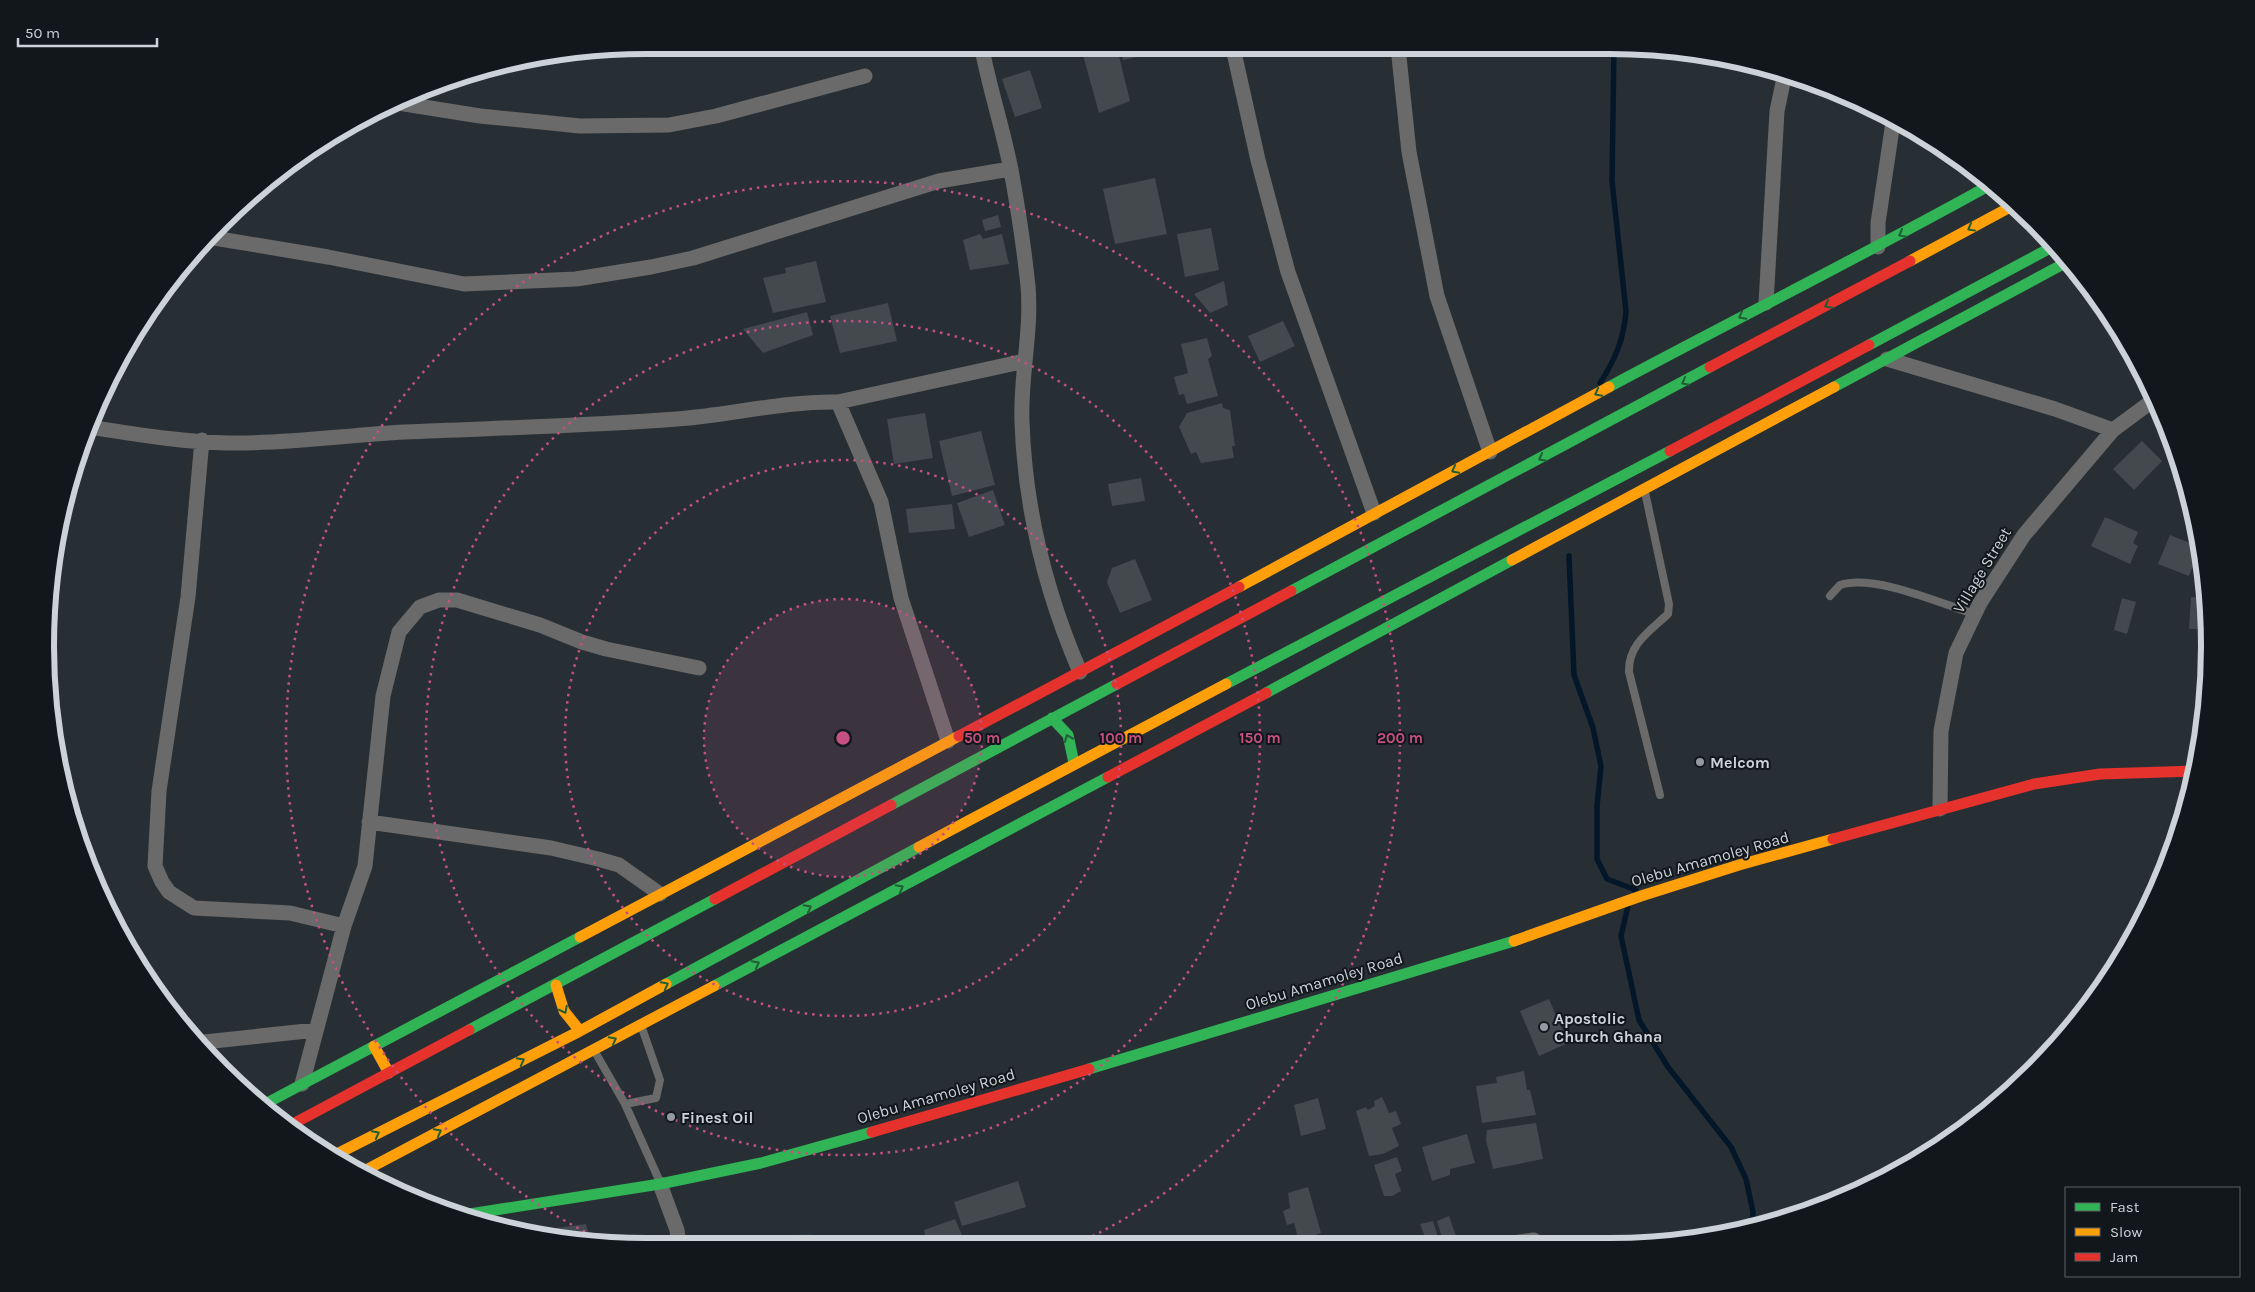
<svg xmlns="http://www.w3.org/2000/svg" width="2255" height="1292" font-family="Karla,sans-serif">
<rect width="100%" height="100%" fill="#282f34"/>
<path fill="#253542" d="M 812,1233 L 813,1246 L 759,1246 L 758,1238 Z"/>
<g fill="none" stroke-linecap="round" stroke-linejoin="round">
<path stroke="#041728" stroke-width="5.5" d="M 1600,383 C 1615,360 1624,339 1626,311 L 1612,181 L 1614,46
M 1569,556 L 1574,675 L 1593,728 L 1601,766 L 1597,806 L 1597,859 L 1607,879 L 1636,890 L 1635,891
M 1628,906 L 1621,936 L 1639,1020 L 1668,1067 L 1731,1147 L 1746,1179 L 1753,1212 L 1752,1225"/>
</g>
<path fill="#43494d" d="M 1081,48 L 1117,48 L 1130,101 L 1099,113 Z
M 1121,48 L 1165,48 L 1166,51 L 1123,60 Z
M 1030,70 L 1042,108 L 1015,117 L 1002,79 Z
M 1155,178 L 1167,234 L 1115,244 L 1103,189 Z
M 998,215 L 1001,227 L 985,231 L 982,220 Z
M 1211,228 L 1219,270 L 1185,277 L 1177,234 Z
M 980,234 L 983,239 L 1002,234 L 1009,264 L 970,270 L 963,240 Z
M 816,261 L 826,302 L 773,313 L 763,278 L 786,273 L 785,268 Z
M 1224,281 L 1228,305 L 1210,313 L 1194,294 Z
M 888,303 L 897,341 L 840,353 L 830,316 Z
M 807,312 L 813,335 L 763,353 L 743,329 Z
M 1283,321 L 1295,346 L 1260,362 L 1248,336 Z
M 1207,338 L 1212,356 L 1208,359 L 1218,396 L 1187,404 L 1184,394 L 1179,395 L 1174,377 L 1188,373 L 1181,344 Z
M 1222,403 L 1223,408 L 1230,410 L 1235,446 L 1232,446 L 1234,458 L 1201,463 L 1196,452 L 1191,454 L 1179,427 L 1187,413 Z
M 925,413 L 933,458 L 894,464 L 887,419 Z
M 981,431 L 995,485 L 952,496 L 939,441 Z
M 2142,441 L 2162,461 L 2134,490 L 2113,469 Z
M 1141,478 L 1145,501 L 1112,506 L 1108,484 Z
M 993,490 L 1005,525 L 969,537 L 957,503 Z
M 952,504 L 955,529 L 909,533 L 906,509 Z
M 2105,517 L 2138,532 L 2133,543 L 2138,546 L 2130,564 L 2091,546 Z
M 2170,535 L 2200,547 L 2189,576 L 2158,564 Z
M 1135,559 L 1152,600 L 1120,613 L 1107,582 L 1112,568 Z
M 2191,597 L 2205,598 L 2208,629 L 2189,629 Z
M 2122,598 L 2136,602 L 2127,634 L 2114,630 Z
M 1549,999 L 1568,1043 L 1539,1056 L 1520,1011 Z
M 1524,1071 L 1527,1090 L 1530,1090 L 1536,1115 L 1482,1123 L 1476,1086 L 1497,1083 L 1496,1077 Z
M 1382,1097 L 1389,1113 L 1396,1111 L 1401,1124 L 1392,1128 L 1399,1146 L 1383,1154 L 1369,1156 L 1356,1111 L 1366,1107 L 1368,1110 L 1375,1106 L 1374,1101 Z
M 1318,1098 L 1326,1129 L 1301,1136 L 1294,1105 Z
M 1536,1123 L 1543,1159 L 1493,1169 L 1486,1140 L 1487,1130 Z
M 1467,1134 L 1475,1163 L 1450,1169 L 1450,1175 L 1432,1181 L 1422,1147 Z
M 1397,1157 L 1402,1171 L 1395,1174 L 1401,1191 L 1392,1196 L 1384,1196 L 1374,1165 Z
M 1018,1181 L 1026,1207 L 962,1226 L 954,1202 Z
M 1308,1187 L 1321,1233 L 1299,1241 L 1294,1223 L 1287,1225 L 1283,1211 L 1290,1208 L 1288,1193 Z
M 1449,1216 L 1456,1236 L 1443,1241 L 1437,1221 Z
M 955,1219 L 965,1242 L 955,1246 L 927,1246 L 924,1230 Z
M 1433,1221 L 1439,1240 L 1428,1244 L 1420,1224 Z
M 586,1224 L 591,1243 L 534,1231 Z
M 1138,1239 L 1139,1246 L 1102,1246 L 1102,1245 Z"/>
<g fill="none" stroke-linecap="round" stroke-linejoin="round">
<path stroke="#6a6a6a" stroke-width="8" d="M 1645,492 L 1669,604 L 1668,614 C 1650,631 1628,644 1629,672 L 1660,795
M 1830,596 L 1840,585 C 1874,574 1940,603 1974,614
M 595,1052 L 625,1104 L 660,1182
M 625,1104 L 656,1098 L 660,1080 L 641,1025"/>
<path stroke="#6a6a6a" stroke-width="15" d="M 1398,47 L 1409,152 L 1437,296 L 1490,452
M 1233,48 L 1258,160 L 1288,272 L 1374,513
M 982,49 C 990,90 1003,129 1011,170 C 1018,208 1024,248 1028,286 C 1032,332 1020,377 1022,422 C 1025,509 1046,593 1080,672
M 392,102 L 480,116 L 580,126 L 669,125 L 716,116 L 865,76
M 208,237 L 328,257 L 464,284 L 576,279 L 651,267 L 693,258 L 939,181 L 1010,169
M 1878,247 L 1878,223 L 1893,122
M 1766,303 L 1777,111 L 1785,73
M 1887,359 L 2055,409 L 2113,430
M 838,402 L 881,502 L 901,598 L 948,741
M 89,427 C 135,434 182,442 228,443 C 288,444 346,435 405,432 C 496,428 586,426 677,419 C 731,415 783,401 838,402 L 1025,361
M 202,440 L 188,597 L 159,791 L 155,866 L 162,882 L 169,892 L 194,908 L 290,913 L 344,926
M 1940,809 L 1941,731 L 1956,653 L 1980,603 L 2024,535 L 2113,430 L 2155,399
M 369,822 L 551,848 L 598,859 L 619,865 L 660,894
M 195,1043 L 316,1030
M 302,1084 L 344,926 L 365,866 L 383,696 L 399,632 L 420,607 L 439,600 L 457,600 L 540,625 L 582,642 L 606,649 L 699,668
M 660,1184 L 677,1230 L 679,1246
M 1492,1246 L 1534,1240"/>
<path stroke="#30b455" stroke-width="11" d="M 1869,345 L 2054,246
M 1609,387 C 1736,319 1864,255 1990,185
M 1834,387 L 2067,262
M 1291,591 L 1710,367
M 1226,684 L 1670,451
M 1266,693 L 1512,560
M 1052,718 L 1068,735 L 1074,763
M 891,805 L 1117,684
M 666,984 L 919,847
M 714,986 L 1108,777
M 469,1030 L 715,899
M 1089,1069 L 1514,941
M 265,1104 L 580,937
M 457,1216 L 660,1184 L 761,1163 L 872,1132"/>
<path stroke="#ff9f0a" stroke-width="11" d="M 1910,261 L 2014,205
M 1512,560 L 1834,387
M 1239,587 L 1609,387
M 919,847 L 1226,684
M 580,937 L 959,736
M 1514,941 L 1641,896 L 1739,865 L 1833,839
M 556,985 L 564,1011 L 580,1031
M 374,1046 L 389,1073
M 333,1156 L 580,1031 L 666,984
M 364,1171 L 714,986"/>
<path stroke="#e5322d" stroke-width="11" d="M 1710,367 L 1910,261
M 1670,451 L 1869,345
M 1117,684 L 1291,591
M 959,736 L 1239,587
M 1108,777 L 1266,693
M 1833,839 L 2034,784 L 2100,774 L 2196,771
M 715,899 L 891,805
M 289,1126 L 469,1030
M 872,1132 L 1089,1069"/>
</g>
<defs><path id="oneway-chevron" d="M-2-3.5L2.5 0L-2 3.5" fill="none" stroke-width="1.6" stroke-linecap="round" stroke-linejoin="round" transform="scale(1.25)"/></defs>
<g stroke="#205e35">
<use href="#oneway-chevron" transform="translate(1971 228) rotate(151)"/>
<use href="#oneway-chevron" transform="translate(1902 234) rotate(151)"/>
<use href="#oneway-chevron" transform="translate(1828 305) rotate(152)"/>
<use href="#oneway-chevron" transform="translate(1742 316) rotate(152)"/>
<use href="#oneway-chevron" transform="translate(1685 382) rotate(152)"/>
<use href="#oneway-chevron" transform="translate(1598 393) rotate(152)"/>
<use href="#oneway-chevron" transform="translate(1542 458) rotate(152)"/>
<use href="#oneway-chevron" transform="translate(1455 470) rotate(152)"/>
<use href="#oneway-chevron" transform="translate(1068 738) rotate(-112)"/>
<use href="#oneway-chevron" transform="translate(900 888) rotate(-28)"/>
<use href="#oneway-chevron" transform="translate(808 908) rotate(-28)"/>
<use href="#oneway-chevron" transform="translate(756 964) rotate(-28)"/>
<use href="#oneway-chevron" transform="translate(665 985) rotate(-28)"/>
<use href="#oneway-chevron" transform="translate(564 1010) rotate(63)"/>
<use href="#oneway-chevron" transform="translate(613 1040) rotate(-28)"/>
<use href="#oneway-chevron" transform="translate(521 1061) rotate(-27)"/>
<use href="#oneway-chevron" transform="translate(438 1132) rotate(-28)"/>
<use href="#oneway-chevron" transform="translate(376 1134) rotate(-27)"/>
</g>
<circle cx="843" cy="738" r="139" fill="#c55081" fill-opacity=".12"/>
<g fill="none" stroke="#c55081" stroke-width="2.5" stroke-dasharray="2.5 5">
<circle cx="843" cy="738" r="139"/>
<circle cx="843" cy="738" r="278"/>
<circle cx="843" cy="738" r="417"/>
<path d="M612 1245A557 557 0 1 1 1074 1245"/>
</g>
<g fill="#929a9f" stroke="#12171b" stroke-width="2">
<circle cx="1700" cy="762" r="5"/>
<circle cx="1544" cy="1027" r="5"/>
<circle cx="671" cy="1117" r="5"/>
</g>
<g text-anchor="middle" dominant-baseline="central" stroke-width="4" stroke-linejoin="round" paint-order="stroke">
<g font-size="16" fill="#cbd3d9" stroke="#12171b">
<text transform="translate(1982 570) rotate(-59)">Village Street</text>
<text transform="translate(1710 859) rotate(-16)">Olebu Amamoley Road</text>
<text transform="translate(1324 981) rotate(-17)">Olebu Amamoley Road</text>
<text transform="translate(936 1096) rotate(-16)">Olebu Amamoley Road</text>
</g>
<g font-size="16" font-weight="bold" fill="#cbd3d9" stroke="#12171b" text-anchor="start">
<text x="1710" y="762">Melcom</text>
<text x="1554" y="1018">Apostolic<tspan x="1554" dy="18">Church Ghana</tspan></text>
<text x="681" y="1117">Finest Oil</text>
</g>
</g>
<path d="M0 0H2255V1292H0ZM646 54H1609A592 592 0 0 1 2201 646V646A592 592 0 0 1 1609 1238H646A592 592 0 0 1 54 646V646A592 592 0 0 1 646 54Z" fill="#12171b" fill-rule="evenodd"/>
<path fill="none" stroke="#cbd3d9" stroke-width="6" d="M646 54H1609A592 592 0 0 1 2201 646V646A592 592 0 0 1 1609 1238H646A592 592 0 0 1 54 646V646A592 592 0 0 1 646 54Z"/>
<circle cx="843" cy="738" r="8" fill="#c55081" stroke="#12171b" stroke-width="2.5"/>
<g font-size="15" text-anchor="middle" font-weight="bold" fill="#c55081" stroke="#12171b" stroke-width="4" stroke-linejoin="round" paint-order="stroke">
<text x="982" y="743">50 m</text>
<text x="1121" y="743">100 m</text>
<text x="1260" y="743">150 m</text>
<text x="1400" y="743">200 m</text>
</g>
<rect x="2065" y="1187" width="175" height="90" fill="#12171b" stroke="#5c6267"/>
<rect x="2075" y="1203" width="25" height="8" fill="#30b455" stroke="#5c6267"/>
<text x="2110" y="1212" font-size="15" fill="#cbd3d9">Fast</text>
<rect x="2075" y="1228" width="25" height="8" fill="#ff9f0a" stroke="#5c6267"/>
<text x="2110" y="1237" font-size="15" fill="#cbd3d9">Slow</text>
<rect x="2075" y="1253" width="25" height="8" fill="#e5322d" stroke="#5c6267"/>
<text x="2110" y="1262" font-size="15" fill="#cbd3d9">Jam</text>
<path d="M18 38v8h139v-8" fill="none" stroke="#cbd3d9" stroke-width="2.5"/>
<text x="25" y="38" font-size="15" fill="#cbd3d9" stroke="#12171b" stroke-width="4" paint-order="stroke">50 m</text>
</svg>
